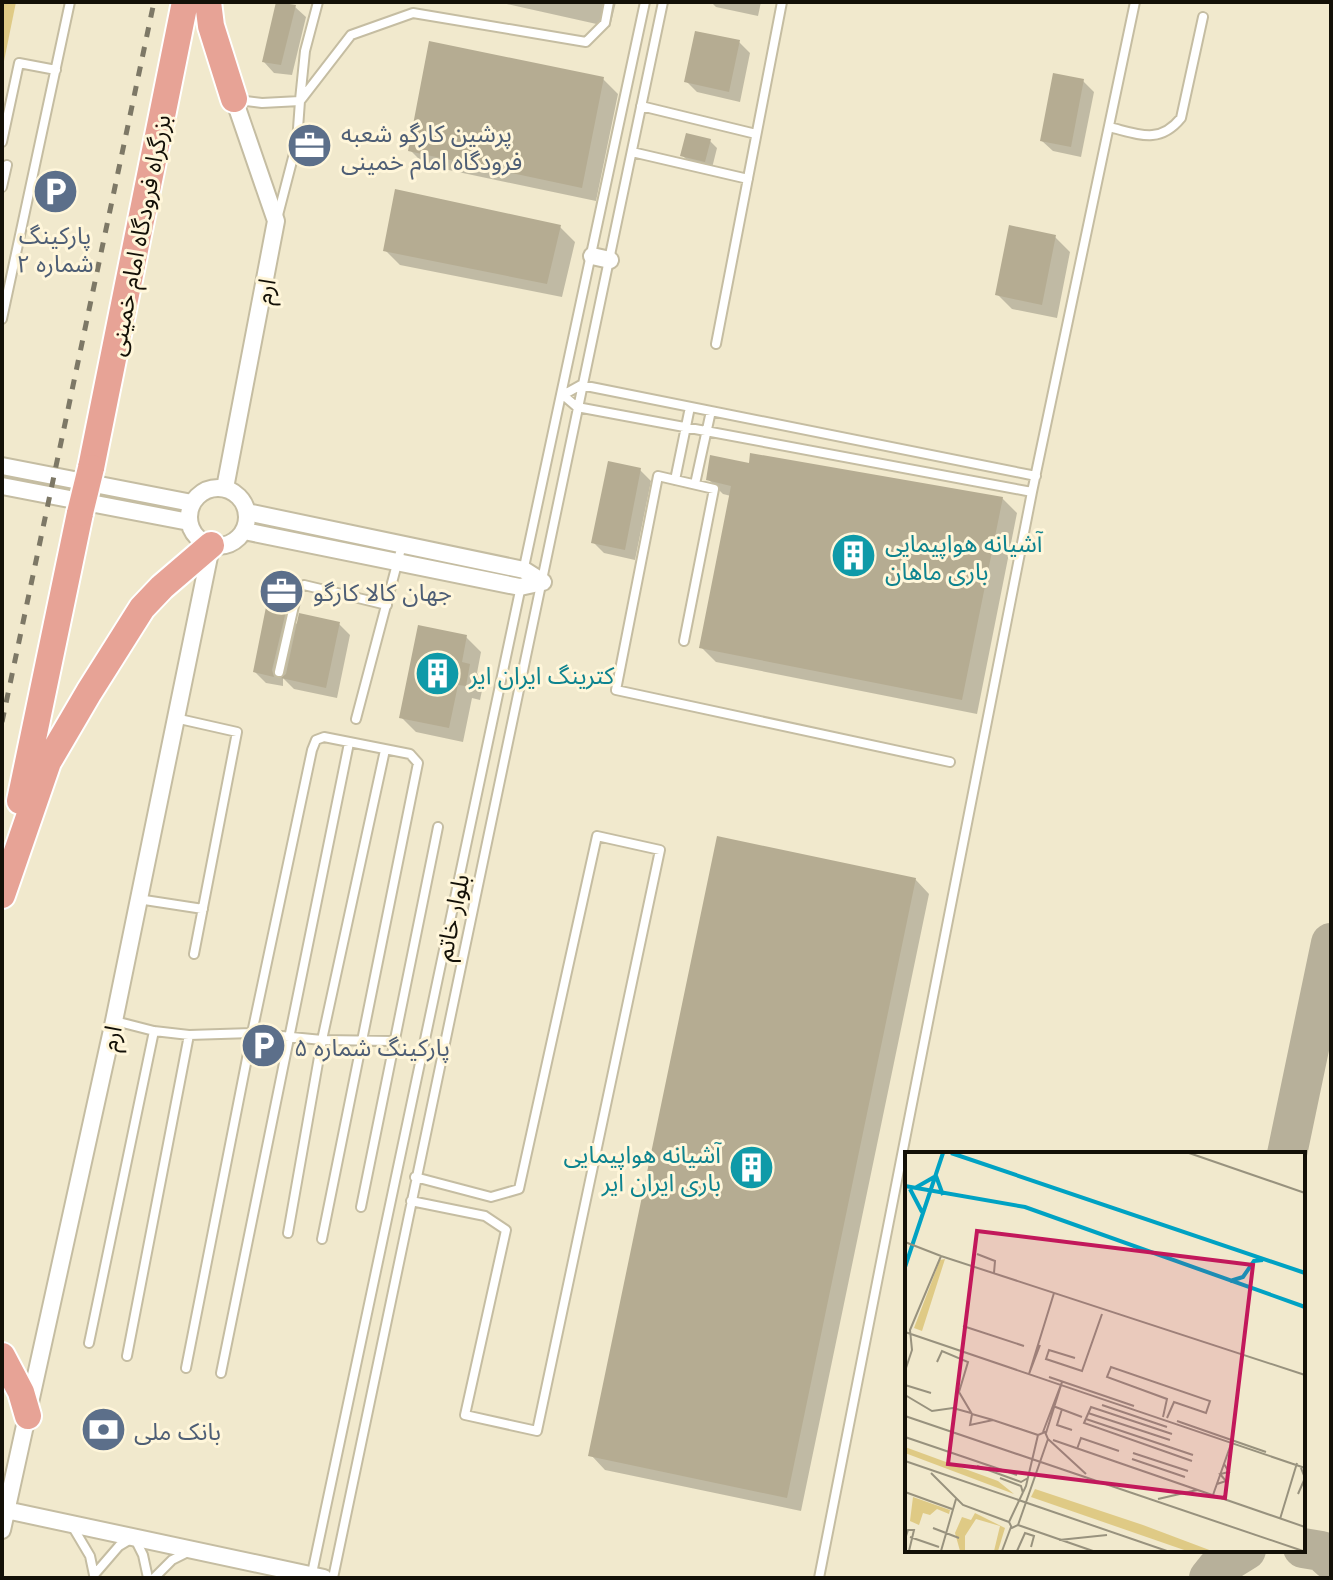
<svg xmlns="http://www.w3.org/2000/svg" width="1333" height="1580" font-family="'Noto Sans','Noto Sans Arabic',sans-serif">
<rect width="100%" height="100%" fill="#f1e9cd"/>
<path fill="#dfca85" d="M 2,2 L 16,2 L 2,71 Z"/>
<path fill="#0003" d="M 498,2 L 616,2 L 610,27 Z
M 711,2 L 761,2 L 758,16 L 716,7 Z
M 295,7 L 306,17 L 292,75 L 274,73 L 264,62 Z
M 739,42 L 750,53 L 740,102 L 697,92 L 687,82 Z
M 603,79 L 618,94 L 596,201 L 425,165 L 410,150 Z
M 1083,81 L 1094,92 L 1081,157 L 1053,151 L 1042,141 Z
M 710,141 L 717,148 L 712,168 L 689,162 L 682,155 Z
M 560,227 L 575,242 L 562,297 L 400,265 L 385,250 Z
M 1055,237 L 1070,252 L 1057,318 L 1012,309 L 997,294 Z
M 640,470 L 651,481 L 635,560 L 604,553 L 593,542 Z
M 708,479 L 1002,498 L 1017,513 L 977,714 L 716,662 L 701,647 L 731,496 L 723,494 Z
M 285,612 L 299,626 L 339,624 L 350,635 L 337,698 L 294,689 L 283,678 L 283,686 L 266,683 L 255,672 Z
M 466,637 L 481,652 L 477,673 L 484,681 L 480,700 L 472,698 L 463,742 L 416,732 L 401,717 Z
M 915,879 L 929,894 L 801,1511 L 605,1470 L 591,1455 Z"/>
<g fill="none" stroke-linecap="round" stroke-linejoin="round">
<path stroke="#b7b09a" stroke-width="40" d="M 1287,1154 L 1331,943
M 1303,1548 L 1321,1551 L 1331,1560
M 1209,1578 L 1217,1568 L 1246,1550"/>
</g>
<path fill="#b5ac92" d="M 276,2 L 296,5 L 281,65 L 262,62 Z
M 695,31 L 740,40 L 729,92 L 684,82 Z
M 429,41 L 604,77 L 582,188 L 408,151 Z
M 1053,73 L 1084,79 L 1071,147 L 1040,141 Z
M 686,133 L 711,139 L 705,162 L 680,156 Z
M 395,189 L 561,225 L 547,284 L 383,251 Z
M 1009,225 L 1056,235 L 1042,305 L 995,295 Z
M 750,453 L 1003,497 L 962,700 L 699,648 L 731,486 L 706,480 L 710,455 L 749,463 Z
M 608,461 L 641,468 L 625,550 L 591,543 Z
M 266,607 L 286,611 L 272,670 L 274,677 L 253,672 Z
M 299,613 L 340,622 L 326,688 L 281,678 L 286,674 Z
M 418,625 L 467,635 L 462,662 L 470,664 L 466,686 L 458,685 L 449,728 L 399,718 Z
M 717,836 L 916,878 L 787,1498 L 588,1456 Z"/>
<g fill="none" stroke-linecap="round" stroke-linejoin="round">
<defs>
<path id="service" d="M 238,100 L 262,103 L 300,101 L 297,142 L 277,219
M 300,100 L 305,51 L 318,2
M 300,101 L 351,35 L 413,13 L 586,42 L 605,23 L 609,2
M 641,106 L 756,134
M 1109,127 C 1138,134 1159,145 1181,118 L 1203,17
M 2,142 L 19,63 L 56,70
M 632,152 L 748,179
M 2,187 L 7,165
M 2,319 L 70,2
M 716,344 L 782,2
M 675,480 L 690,407
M 695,484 L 711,411
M 1032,492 L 577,407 L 563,395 L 581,385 L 1036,476
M 523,572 L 645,2
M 684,641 L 714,489 L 658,476 L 616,690 L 950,762
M 279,672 L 298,588 L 304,585 L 387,605
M 175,718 L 237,732 L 194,954
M 356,719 L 402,545
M 138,899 L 203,909
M 115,1021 L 154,1031 L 189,1035 L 252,1033 L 322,1040 L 394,1041
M 411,1201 L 485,1216 L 506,1230 L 465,1415 L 537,1431 L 660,850 L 597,836 L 519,1189 L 491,1197 L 415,1177
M 361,1207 L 438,827
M 288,1233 L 322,1040 L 385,750
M 89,1343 L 154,1031
M 127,1356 L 189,1035
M 186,1368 L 252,1033 L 312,750 L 316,740 L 324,737 L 410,754 L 418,763 L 322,1239
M 221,1373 L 349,743
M 71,1524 L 90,1556 L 94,1575 L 119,1546 L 134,1537 L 143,1555 L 148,1578
M 154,1578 L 172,1560 L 188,1552
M 311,1578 L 521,586
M 333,1578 L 663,2
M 819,1578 L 1032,492 L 1135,2"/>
<path id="minor" d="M 592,256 L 610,260
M 2,466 L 192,503
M 2,486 L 189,522
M189 517a29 29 0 1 1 58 0a29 29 0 1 1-58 0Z
M 225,488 L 276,221 L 234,99
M 244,531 L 520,587 L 543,582 L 524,570 L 247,512
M 6,1510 L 324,1578
M 2,1530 L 114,1021 L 211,547"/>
<path id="trunk" d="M 208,2 L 211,26 L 234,99
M 91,468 L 185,2
M 20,801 L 80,513
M 2,895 L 48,762 L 89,692 L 142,608 L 162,587 L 211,545
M 2,1356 L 21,1392 L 28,1416"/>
</defs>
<use href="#service" stroke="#c5bda2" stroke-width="12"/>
<use href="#minor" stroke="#c5bda2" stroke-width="20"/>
<use href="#trunk" stroke="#fff" stroke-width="30"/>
<use href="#service" stroke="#fff" stroke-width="8"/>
<use href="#minor" stroke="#fff" stroke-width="16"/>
<use href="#trunk" stroke="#e7a396" stroke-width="26"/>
<path stroke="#7d7866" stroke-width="5" stroke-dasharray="10 10" stroke-linecap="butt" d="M 2,722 L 154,2"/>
<defs>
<path id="trunk-bridge" d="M 80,513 L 91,468"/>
</defs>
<use href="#trunk-bridge" stroke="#fff" stroke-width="30" stroke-linecap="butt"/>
<use href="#trunk-bridge" stroke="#e7a396" stroke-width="26"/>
</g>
<defs>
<symbol id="office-disc" viewBox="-11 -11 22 22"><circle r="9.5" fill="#5c6f8a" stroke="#fff6da"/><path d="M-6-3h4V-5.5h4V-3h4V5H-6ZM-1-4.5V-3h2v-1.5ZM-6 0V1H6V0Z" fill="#fff"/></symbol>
<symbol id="parking-disc" viewBox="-11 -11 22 22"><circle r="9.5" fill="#5c6f8a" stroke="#fff6da"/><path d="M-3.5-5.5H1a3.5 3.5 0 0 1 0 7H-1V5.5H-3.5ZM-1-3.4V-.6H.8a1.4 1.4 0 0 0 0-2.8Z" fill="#fff"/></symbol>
<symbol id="building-disc" viewBox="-11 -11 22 22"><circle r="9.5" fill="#0f9aa8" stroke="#fff6da"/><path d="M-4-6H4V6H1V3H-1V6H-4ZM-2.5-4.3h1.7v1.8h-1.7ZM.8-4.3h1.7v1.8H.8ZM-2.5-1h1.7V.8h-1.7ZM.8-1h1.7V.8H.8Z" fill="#fff"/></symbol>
<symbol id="bank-disc" viewBox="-11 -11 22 22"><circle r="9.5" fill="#5c6f8a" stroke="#fff6da"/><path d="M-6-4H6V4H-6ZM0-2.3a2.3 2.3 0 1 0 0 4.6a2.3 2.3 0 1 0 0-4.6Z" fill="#fff"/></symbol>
</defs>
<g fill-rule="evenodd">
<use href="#office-disc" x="284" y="120" width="51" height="51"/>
<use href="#parking-disc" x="30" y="166" width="51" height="51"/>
<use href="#building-disc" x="828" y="530" width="51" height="51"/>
<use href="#office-disc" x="256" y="566" width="51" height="51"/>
<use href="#building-disc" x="412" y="648" width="51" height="51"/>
<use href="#parking-disc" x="238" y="1020" width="51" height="51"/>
<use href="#building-disc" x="726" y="1142" width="51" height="51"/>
<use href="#bank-disc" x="78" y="1404" width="51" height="51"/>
</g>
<g text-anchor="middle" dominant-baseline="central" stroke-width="6" stroke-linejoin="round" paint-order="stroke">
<g font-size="24" fill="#4e5e75" stroke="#fff6da" text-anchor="start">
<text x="341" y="132">پرشین کارگو شعبه<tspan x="341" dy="28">فرودگاه امام خمینی</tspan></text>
<text x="55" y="234" text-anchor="middle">پارکینگ<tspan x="55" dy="28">شماره ۲</tspan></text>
<text x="313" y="591">جهان کالا کارگو</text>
<text x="294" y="1046">پارکینگ شماره ۵</text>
<text x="134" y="1430">بانک ملی</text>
</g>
<g font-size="24" fill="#131007" stroke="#fff6da">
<text transform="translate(138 235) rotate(-79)">بزرگراه فرودگاه امام خمینی</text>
<text transform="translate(264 291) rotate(-79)">ارم</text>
<text transform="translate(451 917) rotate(-78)">بلوار خاتم</text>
<text transform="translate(110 1038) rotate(-78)">ارم</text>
</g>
<g font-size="24" fill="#0d838f" stroke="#fff6da" text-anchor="start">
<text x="885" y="542">آشیانه هواپیمایی<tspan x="885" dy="28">باری ماهان</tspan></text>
<text x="469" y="674">کترینگ ایران ایر</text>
<text x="721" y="1153" text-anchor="end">آشیانه هواپیمایی<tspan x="721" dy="28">باری ایران ایر</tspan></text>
</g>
</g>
<g transform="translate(905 1152)">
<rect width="400" height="400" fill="#f1e9cd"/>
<path d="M 40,107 L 17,179 L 9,176 L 35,108 ZM 0,295 L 93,329 L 109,342 L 0,301 ZM 130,337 L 238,373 L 307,399 L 282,399 L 126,345 ZM 8,345 L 45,358 L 44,362 L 32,357 L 25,363 L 18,361 L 14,373 L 5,369 ZM 70,361 L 100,376 L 93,399 L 89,399 L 95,374 L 71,367 L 60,384 L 60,399 L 55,399 L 50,381 L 57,365 L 66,368 Z" fill="#dfca85"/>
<path fill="none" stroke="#00a2c3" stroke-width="4" d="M 46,1 L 400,121M 0,34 L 120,55 L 400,155M 10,36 L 31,24 L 38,43M 5,37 L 17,60M 0,115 L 38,1M 325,129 L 338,125 L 349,109 L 358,108"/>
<path fill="none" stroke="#98927e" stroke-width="2" d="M 284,1 L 400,41M 0,90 L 36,104M 72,102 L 90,109 L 89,121M 58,174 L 119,194M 0,180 L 400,316M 170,206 L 144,198 L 141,207 L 177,219 L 197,162M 32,210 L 37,199 L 63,210 L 54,240 L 67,262M 0,219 L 7,198 L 5,178 L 36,104 L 400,223M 124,222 L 149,141M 124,222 L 135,193M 144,225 L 229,254M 0,233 L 26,241M 0,243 L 27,259 L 48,256 L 66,261M 197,253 L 262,275M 148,254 L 177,265M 157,257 L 152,273 L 167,278M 183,261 L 265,288M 0,264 L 398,399M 258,265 L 262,247 L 202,225 L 206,215 L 305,249 L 301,261 L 269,250 L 262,266M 181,267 L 288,303M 88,268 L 67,262 L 65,273 L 88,268 L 133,283M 272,269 L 361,300M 138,280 L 157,230 L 141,281M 140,280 L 143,287 L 113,373 L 107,376 L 104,370 L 121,334 L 133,283 ZM 267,282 L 186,255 L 179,271 L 287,309M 0,285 L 112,323M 143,287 L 181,322M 148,288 L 400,375M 172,297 L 176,286 L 214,299M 228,301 L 283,319M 227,307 L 280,325M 0,309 L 262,399M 72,314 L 116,330 L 123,326M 26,321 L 58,353 L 104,370M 95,326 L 116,334 L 118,341M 312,332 L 321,329 L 315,322 L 324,320 L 319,312M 0,340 L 47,357M 393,342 L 400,326 L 396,316M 308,343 L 326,292M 253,347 L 292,338M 375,367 L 392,311M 113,373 L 188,399M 28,376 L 54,386M 5,385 L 34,395M 0,387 L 3,378 L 9,378 L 4,399M 154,388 L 202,383M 36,399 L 51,347M 97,399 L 106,375M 112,399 L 120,381 L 129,384 L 126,395"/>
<path fill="#c2185b" fill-opacity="0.15" stroke="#c2185b" stroke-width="4" d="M 72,79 L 348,113 L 320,346 L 43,312 Z"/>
<rect width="400" height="400" fill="none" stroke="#131007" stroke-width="4"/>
</g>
<rect width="1333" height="1580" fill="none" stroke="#131007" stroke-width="8"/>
</svg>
